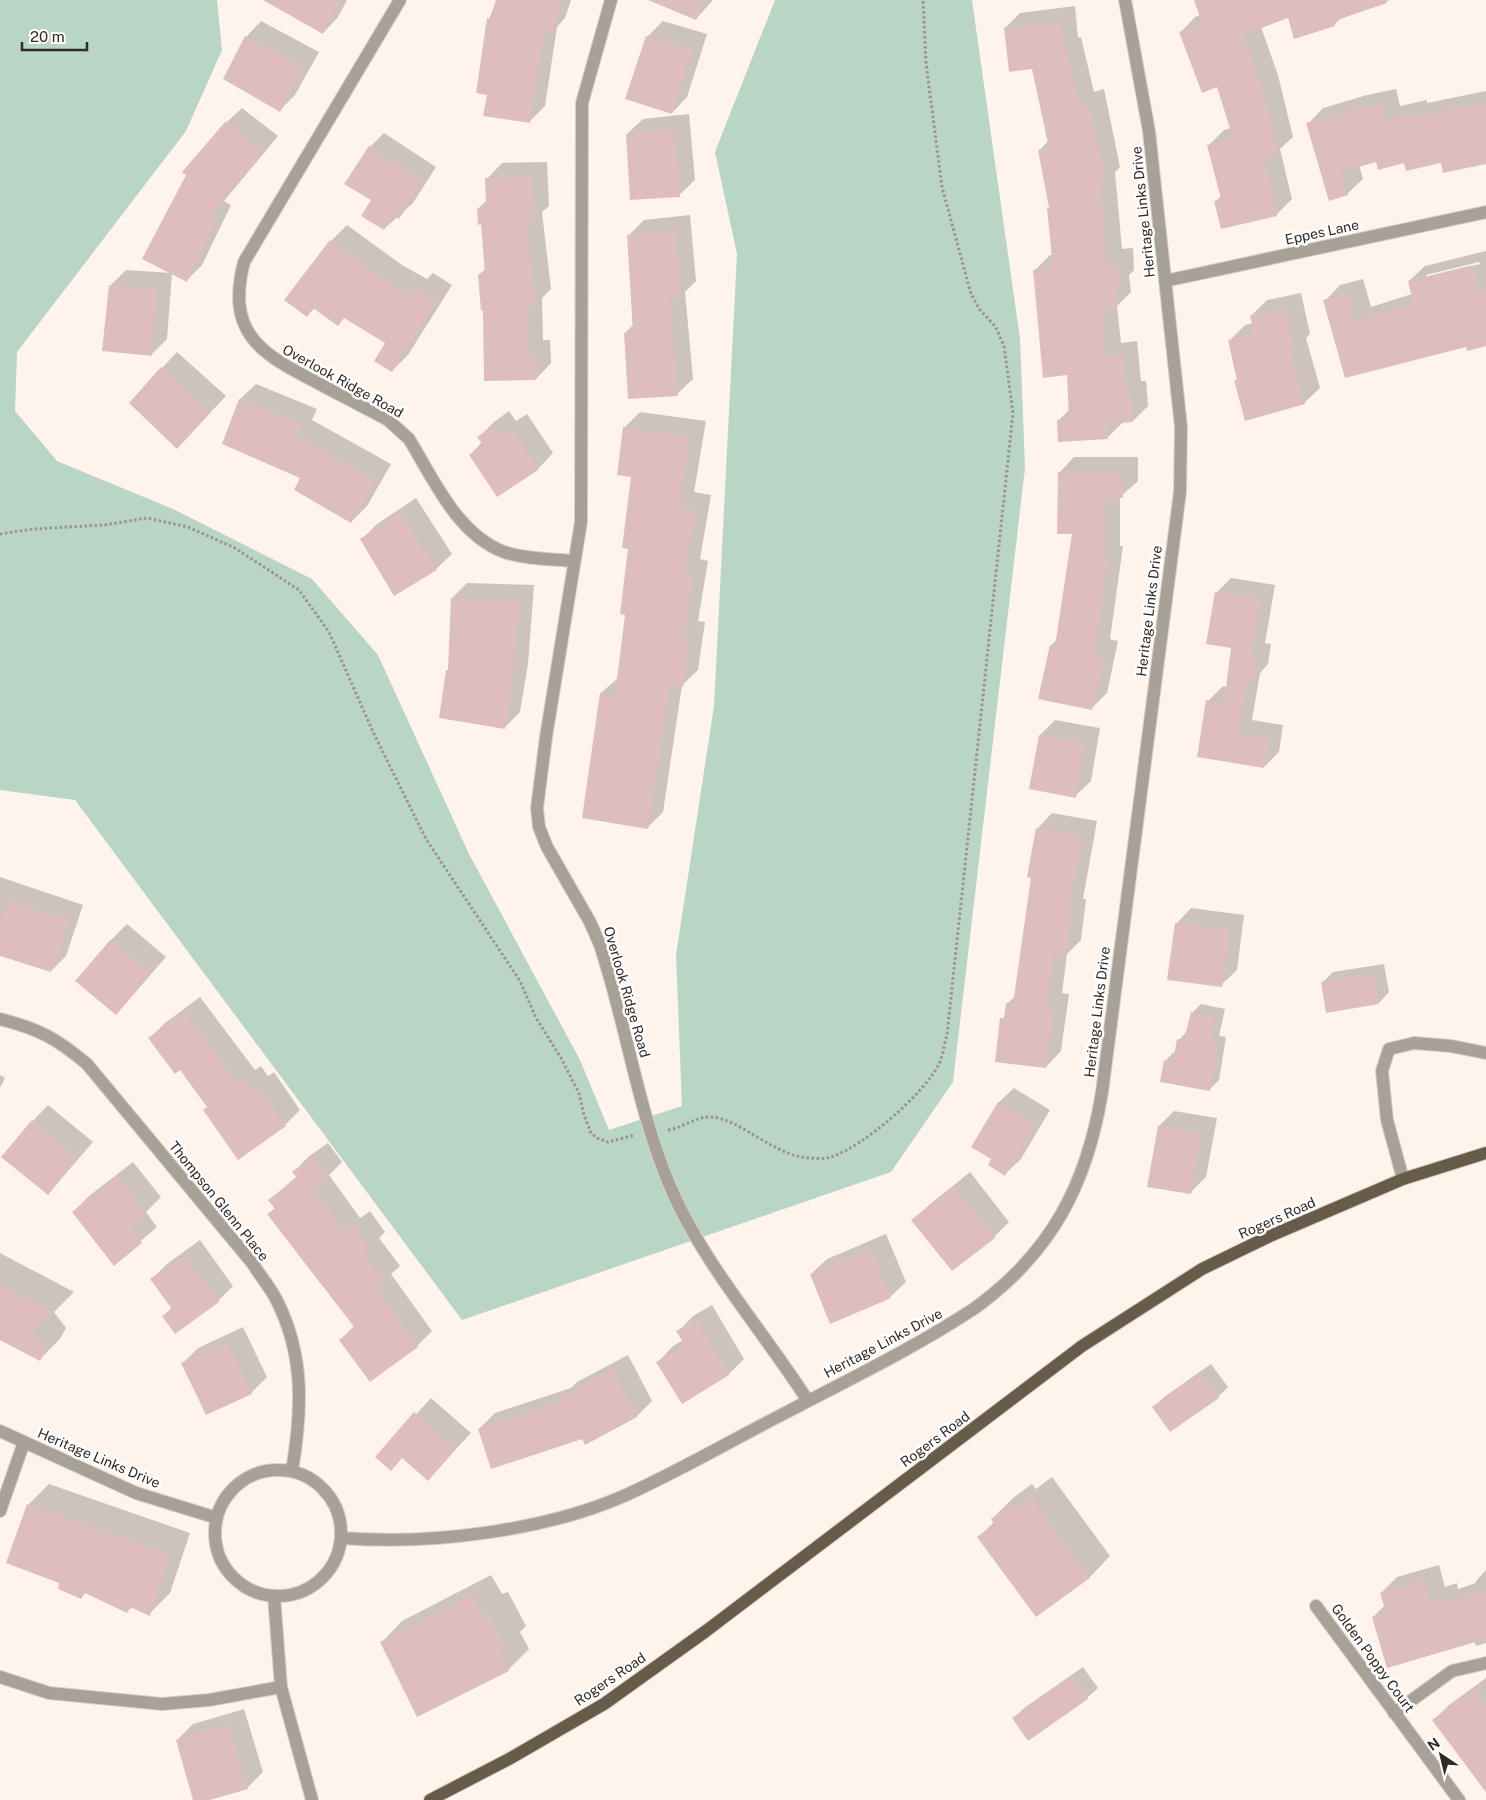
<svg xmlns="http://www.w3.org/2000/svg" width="1486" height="1800" font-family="'Public Sans',sans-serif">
<rect width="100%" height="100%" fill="#fef4ec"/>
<path fill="#b9d5c5" d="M 0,0 L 217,0 L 222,50 L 186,131 L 17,352 L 15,411 L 57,461 L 173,509 L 312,579 L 378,655 L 469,854 L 580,1060 L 609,1130 L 682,1106 L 676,955 L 714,706 L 737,254 L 715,152 L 775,0 L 972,0 L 1020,339 L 1025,468 L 953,1082 L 891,1172 L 462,1320 L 75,800 L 0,790 Z"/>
<path fill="#0003" fill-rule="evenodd" d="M 286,0 L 347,0 L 338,17 L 323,33 Z
M 497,0 L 571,0 L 565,18 L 557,27 L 545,106 L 530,121 L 488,94 L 489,19 Z
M 652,0 L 713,0 L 696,19 Z
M 1198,0 L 1390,0 L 1342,17 L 1334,25 L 1288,16 L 1261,27 L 1278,75 L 1293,137 L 1280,149 L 1292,199 L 1276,215 L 1216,201 L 1222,195 L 1208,146 L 1224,130 L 1231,128 L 1218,86 L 1180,33 L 1195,17 L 1201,15 Z
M 1075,6 L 1078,38 L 1081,37 L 1094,92 L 1104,89 L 1120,167 L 1115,172 L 1122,249 L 1133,248 L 1134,270 L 1129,275 L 1131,292 L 1117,306 L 1121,343 L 1137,341 L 1141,381 L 1146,381 L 1148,406 L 1133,421 L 1123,422 L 1107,438 L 1058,421 L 1070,409 L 1068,374 L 1035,270 L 1050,255 L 1053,255 L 1049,208 L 1050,207 L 1039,151 L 1048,141 L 1033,68 L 1005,28 L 1020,13 Z
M 261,21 L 319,52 L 295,95 L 280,110 L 246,37 Z
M 663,21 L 707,34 L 687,97 L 672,113 L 647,37 Z
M 1396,89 L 1400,106 L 1427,100 L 1427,103 L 1486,91 L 1486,162 L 1377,160 L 1359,165 L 1363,179 L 1347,194 L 1308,124 L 1323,108 L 1367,95 Z
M 242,108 L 278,136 L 224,201 L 231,205 L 202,265 L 187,280 L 226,123 Z
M 689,114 L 695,180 L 679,195 L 627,134 L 643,119 Z
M 384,133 L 436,167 L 413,203 L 384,229 L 372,200 L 370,147 Z
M 547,162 L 549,206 L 542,212 L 551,289 L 542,298 L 543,340 L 550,340 L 551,363 L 536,379 L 484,309 L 479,275 L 486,268 L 482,223 L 479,208 L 487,200 L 487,179 L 502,163 Z
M 690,215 L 696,281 L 685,292 L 693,379 L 677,394 L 625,333 L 633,325 L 628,236 L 644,220 Z
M 347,225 L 402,265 L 427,279 L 433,273 L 452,285 L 408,355 L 392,371 L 386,342 L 345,317 L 338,324 L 315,308 L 307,315 L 285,300 L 331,241 Z
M 1486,251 L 1486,345 L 1467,345 L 1346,377 L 1325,301 L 1340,285 L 1363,279 L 1371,307 L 1412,294 L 1409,281 L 1425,266 ZM 1479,262 L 1480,264 L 1426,278 L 1426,275 Z
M 126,270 L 172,273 L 167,339 L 151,355 L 110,286 Z
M 1301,293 L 1310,334 L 1306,338 L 1320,388 L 1304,403 L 1236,380 L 1238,379 L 1230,340 L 1245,325 L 1253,323 L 1251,316 L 1267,300 Z
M 177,352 L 226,396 L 192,432 L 162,368 Z
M 256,384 L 317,409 L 312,420 L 391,464 L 367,506 L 351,522 L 302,477 L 223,443 L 240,399 Z
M 509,411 L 516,421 L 527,414 L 553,453 L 538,469 L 498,496 L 470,455 L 482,442 L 479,437 L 494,422 Z
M 640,412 L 706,421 L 694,492 L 711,495 L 700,559 L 708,561 L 698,621 L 705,622 L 698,670 L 682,685 L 663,812 L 647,828 L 601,693 L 618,678 L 626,614 L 633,476 L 624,428 Z
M 1074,457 L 1138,457 L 1138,481 L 1120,497 L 1120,546 L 1123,546 L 1110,639 L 1118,641 L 1107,693 L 1091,709 L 1051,646 L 1057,639 L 1073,532 L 1059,473 Z
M 416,498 L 452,554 L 436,569 L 362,539 L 377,524 Z
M 1231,578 L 1275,585 L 1265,643 L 1271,644 L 1268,664 L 1260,673 L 1252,720 L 1283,725 L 1279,752 L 1264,767 L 1208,701 L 1223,686 L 1227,687 L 1233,647 L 1216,593 Z
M 467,583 L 534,585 L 528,664 L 520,712 L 504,728 L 447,671 L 450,668 L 452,598 Z
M 1055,720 L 1100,728 L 1091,781 L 1075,796 L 1040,735 Z
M 1052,813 L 1097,821 L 1083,899 L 1086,899 L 1081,940 L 1067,954 L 1062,993 L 1069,994 L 1061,1051 L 1046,1067 L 1002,1019 L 1006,1015 L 1007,1004 L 1016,995 L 1037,829 Z
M 0,877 L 83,905 L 66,956 L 51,971 L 0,954 Z
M 1191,908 L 1244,915 L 1237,970 L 1221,985 L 1176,924 Z
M 127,924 L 166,957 L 116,1014 L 111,940 Z
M 1384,964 L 1389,992 L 1379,1003 L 1327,1011 L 1323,982 L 1333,972 Z
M 200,997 L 255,1070 L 261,1066 L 268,1076 L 274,1072 L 300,1110 L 285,1125 L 208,1106 L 180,1069 L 150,1038 L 165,1023 Z
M 1201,1004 L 1225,1009 L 1219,1036 L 1226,1037 L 1219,1080 L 1210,1089 L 1165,1061 L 1174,1052 L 1176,1052 L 1179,1040 L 1188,1030 L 1192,1013 Z
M 0,1075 L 5,1078 L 0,1088 Z
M 1014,1088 L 1050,1110 L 1021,1159 L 1005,1174 L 998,1103 Z
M 48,1105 L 93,1142 L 48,1194 L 33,1121 Z
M 1174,1111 L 1217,1118 L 1206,1177 L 1190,1193 L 1159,1126 Z
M 328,1143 L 342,1162 L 329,1175 L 360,1218 L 370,1211 L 385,1232 L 379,1238 L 400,1266 L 391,1274 L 432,1331 L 417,1346 L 340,1340 L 354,1326 L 268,1214 L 275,1208 L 270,1200 L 297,1176 L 294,1172 L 309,1156 Z
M 133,1162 L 161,1197 L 146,1212 L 157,1227 L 114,1264 L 73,1212 L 89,1196 Z
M 970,1172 L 1009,1222 L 994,1237 L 913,1220 L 929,1205 Z
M 886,1234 L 906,1282 L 890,1297 L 811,1274 L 827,1259 Z
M 200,1240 L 233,1286 L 218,1301 L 164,1316 L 172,1307 L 152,1279 L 167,1264 Z
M 0,1253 L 74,1292 L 54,1312 L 66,1328 L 60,1339 L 39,1360 L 0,1339 Z
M 712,1305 L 744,1359 L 729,1374 L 682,1402 L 658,1362 L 673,1346 L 683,1340 L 678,1332 L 693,1316 Z
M 243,1327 L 267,1377 L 251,1393 L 183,1363 L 198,1348 Z
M 628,1355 L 652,1401 L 637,1416 L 582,1438 L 479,1429 L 495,1413 L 571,1388 L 577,1382 Z
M 1211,1364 L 1228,1387 L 1218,1397 L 1154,1407 L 1164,1397 Z
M 431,1398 L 471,1433 L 428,1479 L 403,1457 L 391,1469 L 377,1457 Z
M 1052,1477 L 1110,1556 L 1090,1577 L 1037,1615 L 979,1537 L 994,1522 L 992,1519 L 1013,1498 L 1032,1484 L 1036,1489 Z
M 49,1484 L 190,1533 L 170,1593 L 149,1614 L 132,1607 L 127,1612 L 86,1592 L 81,1597 L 61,1583 L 28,1505 Z
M 1439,1565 L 1445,1587 L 1457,1583 L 1458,1589 L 1476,1583 L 1476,1581 L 1486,1570 L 1486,1643 L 1476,1646 L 1474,1641 L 1373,1617 L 1385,1605 L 1381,1593 L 1397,1577 Z
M 491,1575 L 502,1594 L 508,1592 L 526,1626 L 520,1632 L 529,1649 L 508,1670 L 382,1642 L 402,1621 Z
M 1083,1667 L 1098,1688 L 1087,1698 L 1014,1718 L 1024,1708 Z
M 1486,1678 L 1486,1792 L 1434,1720 L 1449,1705 Z
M 244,1709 L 263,1772 L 247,1788 L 206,1800 L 195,1800 L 177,1740 L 193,1724 Z"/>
<path fill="#debebc" d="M 263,0 L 341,0 L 323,34 Z
M 496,0 L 562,0 L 551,35 L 544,33 L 530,123 L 483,116 L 487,95 L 476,93 L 487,18 L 490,19 Z
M 648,0 L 704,0 L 696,20 Z
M 1194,0 L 1386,0 L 1387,3 L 1334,21 L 1335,26 L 1294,39 L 1288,18 L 1243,35 L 1263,91 L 1278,154 L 1264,158 L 1277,216 L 1221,229 L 1214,201 L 1221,199 L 1207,145 L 1233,138 L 1217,87 L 1202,93 L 1179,32 L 1202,23 Z
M 1060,21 L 1064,52 L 1067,52 L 1079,106 L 1089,104 L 1106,183 L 1100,184 L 1107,263 L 1118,262 L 1120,286 L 1115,287 L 1116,309 L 1102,310 L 1106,357 L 1123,355 L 1127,395 L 1131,395 L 1133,422 L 1107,424 L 1108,439 L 1058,442 L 1057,420 L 1069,419 L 1067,375 L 1043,378 L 1033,270 L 1053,268 L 1047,208 L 1049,208 L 1038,150 L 1049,148 L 1032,69 L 1009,72 L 1004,28 Z
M 245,36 L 305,68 L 280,112 L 223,79 Z
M 646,36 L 693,50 L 672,114 L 625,99 Z
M 1486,102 L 1486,164 L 1443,173 L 1441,163 L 1406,171 L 1404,163 L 1378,170 L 1376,162 L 1341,172 L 1348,195 L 1329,201 L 1306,123 L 1351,110 L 1381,104 L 1385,120 L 1411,115 L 1412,118 Z
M 225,122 L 263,152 L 210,217 L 217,220 L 187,282 L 142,259 L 186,175 L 182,172 Z
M 674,129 L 680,197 L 630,200 L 626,134 Z
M 369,146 L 423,181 L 399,219 L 394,215 L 384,230 L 361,216 L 371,200 L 344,184 Z
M 532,177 L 534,223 L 527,223 L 536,306 L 527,307 L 528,355 L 535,355 L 536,380 L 484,381 L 483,310 L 481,311 L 478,274 L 485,274 L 481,224 L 478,225 L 477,208 L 486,207 L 485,178 Z
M 675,230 L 681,298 L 670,299 L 678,396 L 628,399 L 624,333 L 633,332 L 627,235 Z
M 330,240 L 387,281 L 412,295 L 417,288 L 438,301 L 392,372 L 374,361 L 385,343 L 344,318 L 338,326 L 313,308 L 307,317 L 284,300 Z
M 1473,265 L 1481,292 L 1486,291 L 1486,346 L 1467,351 L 1466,347 L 1345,378 L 1323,300 L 1348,293 L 1356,322 L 1413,303 L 1408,281 Z
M 109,285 L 157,288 L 152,356 L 102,351 Z
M 1286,308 L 1295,351 L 1291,352 L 1305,404 L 1245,421 L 1234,380 L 1237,380 L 1228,340 L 1254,334 L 1250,315 Z
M 161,367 L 211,412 L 177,449 L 129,403 Z
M 239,399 L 302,424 L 297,436 L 376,480 L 351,523 L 294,490 L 300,478 L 222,444 Z
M 493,426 L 500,435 L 511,428 L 538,470 L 497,497 L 469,455 L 483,445 L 477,437 Z
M 623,427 L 691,437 L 679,508 L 696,510 L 685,575 L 693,576 L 684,636 L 690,637 L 683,687 L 670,685 L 648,829 L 582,818 L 600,693 L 615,695 L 625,615 L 620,614 L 628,549 L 622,548 L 631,477 L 617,475 Z
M 1058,472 L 1123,472 L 1123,498 L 1105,498 L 1105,561 L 1108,562 L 1095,654 L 1104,656 L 1092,710 L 1038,699 L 1050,645 L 1055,646 L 1072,534 L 1057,534 Z
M 400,512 L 437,570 L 394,596 L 360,539 Z
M 1215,592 L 1261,599 L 1251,658 L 1257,658 L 1254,681 L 1247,680 L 1238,735 L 1269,739 L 1264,768 L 1197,757 L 1206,700 L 1224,703 L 1231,648 L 1206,644 Z
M 451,598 L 519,600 L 513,681 L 505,729 L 439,718 L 446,670 L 448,670 Z
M 1039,735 L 1085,743 L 1076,798 L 1029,789 Z
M 1036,828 L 1082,836 L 1069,914 L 1071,915 L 1066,957 L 1054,955 L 1047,1009 L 1054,1009 L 1046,1068 L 995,1062 L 1000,1018 L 1004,1018 L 1006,1003 L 1013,1004 L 1031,878 L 1027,877 Z
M 8,900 L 69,920 L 51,972 L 0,956 L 0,925 Z
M 1175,923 L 1230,930 L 1222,987 L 1167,980 Z
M 111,939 L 151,974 L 116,1015 L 75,981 Z
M 1374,973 L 1379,1004 L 1326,1013 L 1321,982 Z
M 184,1011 L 239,1085 L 245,1080 L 252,1090 L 258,1086 L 286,1126 L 238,1160 L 203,1110 L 207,1107 L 180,1070 L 175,1074 L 148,1038 Z
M 1191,1012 L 1216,1018 L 1210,1044 L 1218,1046 L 1210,1091 L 1160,1082 L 1164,1060 L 1173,1062 L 1177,1039 L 1184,1040 Z
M 998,1102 L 1036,1125 L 1005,1176 L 988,1165 L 991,1159 L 971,1147 Z
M 32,1120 L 78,1158 L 48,1195 L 1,1157 Z
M 1158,1126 L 1202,1133 L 1191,1194 L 1147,1187 Z
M 312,1157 L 327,1178 L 313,1189 L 344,1232 L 354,1225 L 370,1248 L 364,1253 L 385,1282 L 376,1289 L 418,1347 L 370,1382 L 339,1340 L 355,1328 L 267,1214 L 275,1209 L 268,1200 L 297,1178 L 292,1172 Z
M 117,1176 L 146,1214 L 129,1227 L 142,1243 L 114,1266 L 72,1212 Z
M 954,1186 L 995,1238 L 952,1271 L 911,1220 Z
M 871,1249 L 891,1298 L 830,1324 L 810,1274 Z
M 184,1255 L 219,1302 L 175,1334 L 162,1316 L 172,1309 L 150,1279 Z
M 0,1284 L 54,1313 L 32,1331 L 46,1349 L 40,1361 L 0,1340 Z
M 696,1320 L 729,1375 L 682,1404 L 656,1362 L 685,1345 L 676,1331 Z
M 227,1341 L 252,1394 L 206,1415 L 181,1363 Z
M 612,1369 L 637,1417 L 585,1445 L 582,1439 L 491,1469 L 478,1429 L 561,1401 L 560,1397 Z
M 1201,1373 L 1219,1398 L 1170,1432 L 1152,1407 Z
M 414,1412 L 456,1449 L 428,1481 L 402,1458 L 391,1471 L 375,1457 Z
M 1031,1497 L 1090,1578 L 1036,1617 L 977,1537 L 994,1524 L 991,1519 L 1011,1504 L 1014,1509 Z
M 27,1504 L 170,1554 L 150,1616 L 130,1607 L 127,1613 L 85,1593 L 81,1599 L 58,1589 L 59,1583 L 6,1563 Z
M 1424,1580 L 1430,1601 L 1441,1598 L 1443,1603 L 1486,1591 L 1486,1639 L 1387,1668 L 1372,1617 L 1386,1612 L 1380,1593 Z
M 471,1595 L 481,1614 L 487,1612 L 506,1648 L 499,1652 L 509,1671 L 417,1717 L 380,1642 Z
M 1072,1676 L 1088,1699 L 1028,1741 L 1012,1718 Z
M 1474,1689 L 1486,1704 L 1486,1792 L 1432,1720 Z
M 229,1724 L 248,1789 L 210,1800 L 193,1800 L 176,1740 Z"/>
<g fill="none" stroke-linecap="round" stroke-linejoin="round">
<defs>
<path id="minor" d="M 400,0 L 244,262 C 226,332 259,353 316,382 C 340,395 364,407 388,420 L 409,439 C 434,480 457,534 504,552 C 525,559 551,559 573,561
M 611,0 L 582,103 L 581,522 L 546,737 L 537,808 L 539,827 L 547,847 L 590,922 L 600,945 C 627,1026 638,1113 672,1191 C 705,1266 764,1332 808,1401
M 1165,281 L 1486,212
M 0,1019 C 39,1029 56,1038 87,1064 L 253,1264 C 260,1276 270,1287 276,1299 C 305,1355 302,1411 292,1471
M 1403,1179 L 1387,1120 L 1382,1071 L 1389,1049 L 1414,1043 L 1451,1046 L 1486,1053
M 0,1431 L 136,1493 L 217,1518
M215 1533a63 63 0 1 1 126 0a63 63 0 1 1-126 0Z
M 0,1511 L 24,1442
M 342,1538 C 430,1545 545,1531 626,1495 C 681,1470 734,1439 787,1412 C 850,1379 916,1347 975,1308 C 1052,1252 1087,1184 1102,1092 L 1180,492 L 1181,427 L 1149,131 L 1125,0
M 274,1596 L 281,1687 L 312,1800
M 1316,1606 L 1459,1800
M 0,1677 L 49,1693 L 162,1704 L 209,1700 L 281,1687
M 1394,1713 L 1452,1671 L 1486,1663"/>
<path id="major" d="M 430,1800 L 509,1759 L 604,1704 L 706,1631 L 1082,1346 L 1202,1269 L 1270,1236 L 1403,1179 L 1486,1153"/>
</defs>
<use href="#minor" stroke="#d9cfc8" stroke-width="14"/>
<use href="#major" stroke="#d9cfc8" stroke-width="14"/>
<path stroke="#9d938c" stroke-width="3" stroke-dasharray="2.5 2.5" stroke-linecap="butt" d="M 0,534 L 33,529 L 104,525 L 147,518 L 188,527 L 235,548 L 299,590 L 329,632 L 374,734 L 426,839 L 520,981 L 536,1018 L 561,1058 L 579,1093 L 584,1115 L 591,1133 L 597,1138 L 608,1142 L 635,1135
M 668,1130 C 683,1128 696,1116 711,1117 C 739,1119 770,1151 801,1157 C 809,1158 824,1160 831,1157 C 864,1146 923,1095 939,1064 C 943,1056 944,1044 947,1035 L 1013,413 L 1004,346 L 995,326 L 980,310 L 971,294 L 942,187 L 926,63 L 923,0"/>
<use href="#minor" stroke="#a8a197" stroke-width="12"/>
<use href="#major" stroke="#675c4a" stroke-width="12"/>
</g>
<g text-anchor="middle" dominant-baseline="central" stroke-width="5" stroke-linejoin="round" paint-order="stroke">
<g font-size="14" fill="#322922" stroke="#fff">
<text transform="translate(1143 212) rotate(-96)">Heritage Links Drive</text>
<text transform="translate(1322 232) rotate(-12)">Eppes Lane</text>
<text transform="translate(343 381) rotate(29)">Overlook Ridge Road</text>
<text transform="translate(1149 611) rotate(-83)">Heritage Links Drive</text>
<text transform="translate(627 992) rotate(74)">Overlook Ridge Road</text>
<text transform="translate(1097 1012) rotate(-83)">Heritage Links Drive</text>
<text transform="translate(219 1201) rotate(51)">Thompson Glenn Place</text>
<text transform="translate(1277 1218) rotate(-24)">Rogers Road</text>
<text transform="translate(883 1343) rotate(-28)">Heritage Links Drive</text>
<text transform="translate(935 1439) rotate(-37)">Rogers Road</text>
<text transform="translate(99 1458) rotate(23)">Heritage Links Drive</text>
<text transform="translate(1373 1658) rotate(54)">Golden Poppy Court</text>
<text transform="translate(610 1679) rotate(-34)">Rogers Road</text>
</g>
</g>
<g transform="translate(1441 1755) rotate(325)" stroke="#ffffff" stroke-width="4" paint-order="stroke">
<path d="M0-4L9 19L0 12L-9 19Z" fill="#322922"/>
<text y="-8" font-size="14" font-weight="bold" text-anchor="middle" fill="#322922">N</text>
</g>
<path d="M22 42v8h65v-8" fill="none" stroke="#322922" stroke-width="2.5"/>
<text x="30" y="42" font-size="15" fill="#322922" stroke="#ffffff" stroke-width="4" paint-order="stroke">20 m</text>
</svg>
